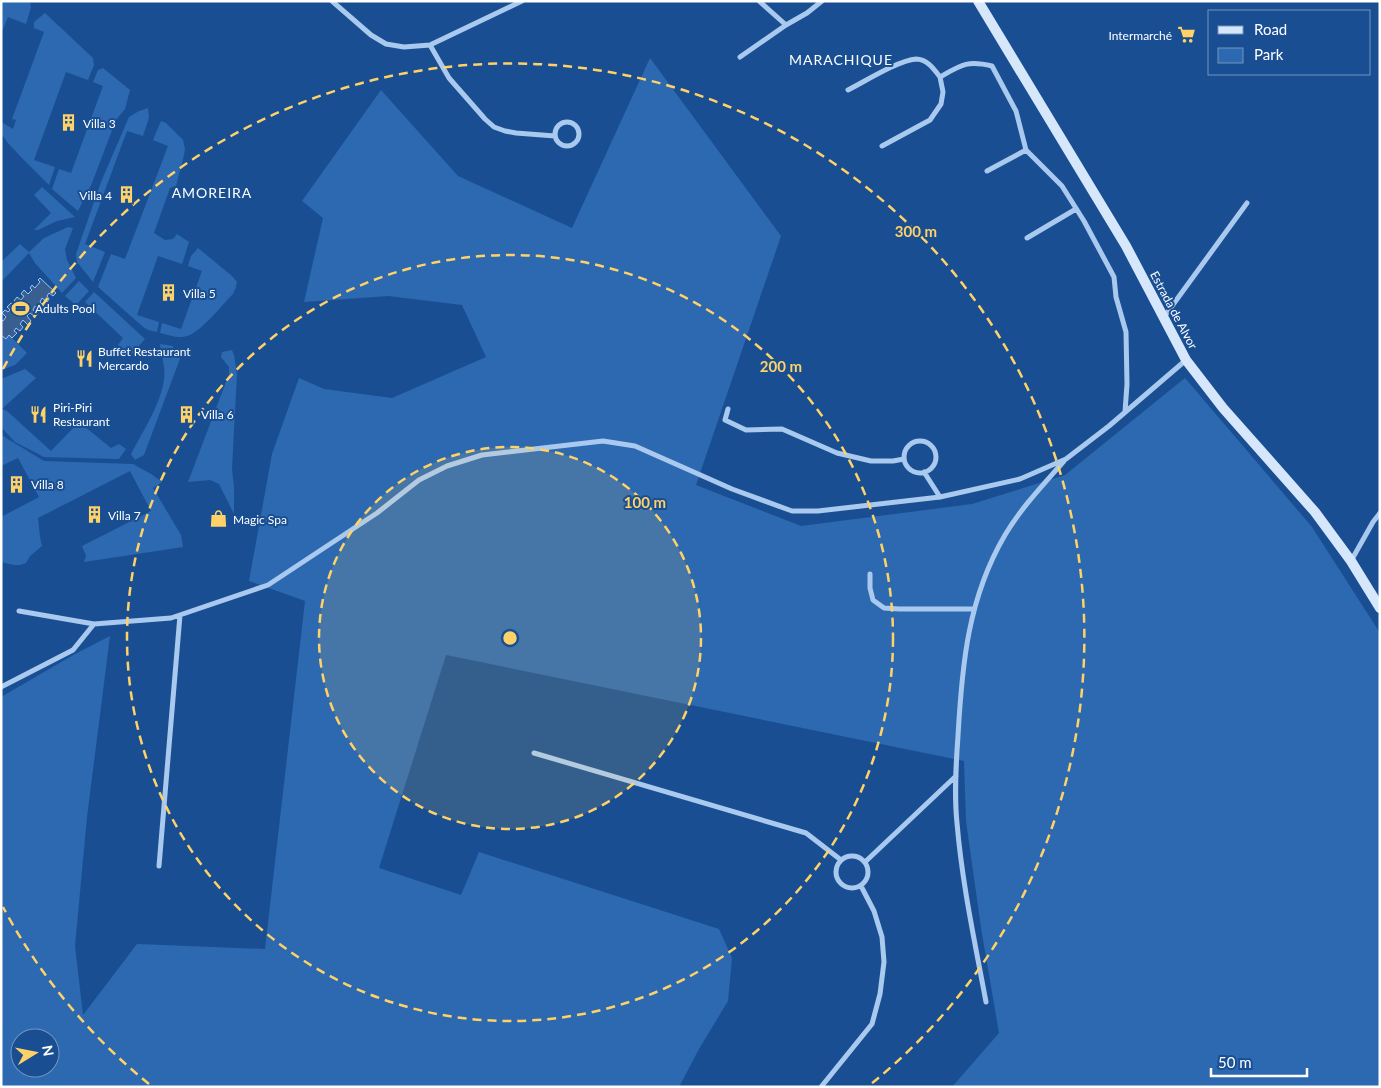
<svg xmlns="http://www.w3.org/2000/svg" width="1381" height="1088" font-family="Lato,sans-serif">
<rect width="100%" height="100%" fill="#194f92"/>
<path fill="#2c69b0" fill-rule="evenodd" d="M 1,1 L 30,2 L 31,7 L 26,24 L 8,17 L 1,34 Z
M 45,13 L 93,58 L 94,65 L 88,80 L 66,72 L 34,160 L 55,167 L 49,185 L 19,155 L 7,142 L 1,133 L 1,122 L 13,129 L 16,120 L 12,119 L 44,32 L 34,28 L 34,22 Z
M 650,58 L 781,236 L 696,485 L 801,526 L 972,504 L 1065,475 L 1185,378 L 1312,527 L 1380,633 L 1380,1087 L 952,1087 L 999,1033 L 981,928 L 966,821 L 964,761 L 446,655 L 379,868 L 461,895 L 479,852 L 719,929 L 732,958 L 728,1001 L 699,1049 L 679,1087 L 1,1087 L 1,697 L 75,654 L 110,636 L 87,817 L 75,946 L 83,1015 L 137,944 L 265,949 L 305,601 L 249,581 L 272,454 L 299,378 L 324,389 L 392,398 L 486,357 L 462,305 L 388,296 L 304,302 L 323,218 L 302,201 L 381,90 L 458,176 L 572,228 ZM 20,1038 L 50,1038 L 50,1068 L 20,1068 Z
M 103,68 L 130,90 L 125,109 L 116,120 L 92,183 L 78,211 L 52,189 L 59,169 L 71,173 L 103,86 L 93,82 L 98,70 Z
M 148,108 L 149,118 L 143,136 L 127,131 L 85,244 L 105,252 L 93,282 L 77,262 L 76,254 L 101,182 L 129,117 L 139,111 Z
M 161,121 L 166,123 L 183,140 L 185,149 L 184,155 L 176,186 L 170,188 L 154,233 L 165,240 L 173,239 L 177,234 L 189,242 L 182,264 L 158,256 L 137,315 L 159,322 L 157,332 L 148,330 L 142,326 L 98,287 L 111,254 L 125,259 L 168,146 L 153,140 Z
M 42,187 L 75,217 L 57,221 L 38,230 L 34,230 L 51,213 L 34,195 Z
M 68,227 L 73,228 L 65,249 L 67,260 L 76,278 L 62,293 L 35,263 L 29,253 L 1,282 L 1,262 L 20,244 L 29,252 L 44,238 Z
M 198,248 L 232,276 L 237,282 L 236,287 L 233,294 C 223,304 200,333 187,336 C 178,339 169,335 160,333 L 162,323 L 181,329 L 202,271 L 188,266 L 191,256 Z
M 79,281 L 89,291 L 76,305 L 65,296 Z
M 94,292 L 145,339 L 131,355 L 118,345 L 123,338 L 85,302 Z
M 1,335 L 6,339 L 9,335 L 27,353 L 15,365 L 1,370 Z
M 160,344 L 173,346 L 173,355 L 181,356 L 144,455 L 135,460 L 131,454 C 143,431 161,404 164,379 C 166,368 161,354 160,344 Z
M 232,350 L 234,355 L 237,374 L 232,469 L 234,487 L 234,514 L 219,484 L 210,480 L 188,482 L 229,374 L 229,367 L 221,357 L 222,352 Z
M 25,369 L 36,378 L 2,409 L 7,411 L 51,451 L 79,422 L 111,448 L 119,444 L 126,449 L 119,459 L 44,457 L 15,442 L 1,427 L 1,379 Z
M 1,434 L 6,438 L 44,461 L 133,464 L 151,474 L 162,482 L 153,488 L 181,535 L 183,547 L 84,562 L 86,556 L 82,546 L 151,511 L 130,471 L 38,518 L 40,537 L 42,546 L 30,556 L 26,563 L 20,565 L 14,565 L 1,562 L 1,517 L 39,497 L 18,458 L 1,466 Z"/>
<path fill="#385f8f" stroke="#9bc4f1" d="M 40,278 L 56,293 L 53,296 L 49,293 L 47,296 L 49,299 L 47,302 L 42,298 L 40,302 L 44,306 L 40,310 L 35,306 L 33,310 L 36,313 L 34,316 L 30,313 L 27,316 L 31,321 L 28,325 L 23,320 L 20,324 L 23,327 L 20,331 L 16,328 L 14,331 L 17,333 L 12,338 L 9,335 L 6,339 L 1,335 L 1,320 L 3,321 L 6,317 L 2,313 L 5,310 L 8,312 L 10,310 L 7,307 L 11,303 L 15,305 L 17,303 L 14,301 L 17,297 L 21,300 L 24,296 L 21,294 L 24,290 L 28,294 L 32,290 L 30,288 L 32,285 L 35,288 L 40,282 L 38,280 Z"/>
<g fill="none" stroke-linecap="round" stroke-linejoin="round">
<path stroke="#a9c9ef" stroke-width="5" d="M 332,1 L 371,35 L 386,44 L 404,47 L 430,45 L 522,1
M 786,25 L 807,13 L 822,1
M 430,45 L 449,78 L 485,119 L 494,127 L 505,131 L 516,133 L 555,136
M 740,57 L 786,25 L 759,1
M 848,90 C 864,82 899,60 916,59 C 927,59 934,69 940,77 C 961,65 967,60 992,66 L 1016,111 L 1026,150 L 1062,186 L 1084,221 L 1114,277 L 1116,297 L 1126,332 L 1127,384 L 1125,412
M555 134a12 12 0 1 1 24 0a12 12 0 1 1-24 0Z
M 882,146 L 930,120 L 941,104 L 943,92 L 940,77
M 987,171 L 1026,150
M 1027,238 L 1076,209
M 1164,317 L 1247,203
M 728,409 L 725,420 L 746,430 L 782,429 L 837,453 L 871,461 L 893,461 L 904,459
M904 457a16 16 0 1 1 32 0a16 16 0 1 1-32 0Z
M 924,472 L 940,497
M 1351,561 L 1373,522 L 1380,513
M 870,574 L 870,588 L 873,600 L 884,608 L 899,609 L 974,609
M 19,611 L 94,624
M 1,687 L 73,650 L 94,624 L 171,618 L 268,585 L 377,513 L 419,480 L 447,466 L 482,455 L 603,441 L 635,446 L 732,489 L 792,511 L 818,511 L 940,497 L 1020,479 L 1066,459 L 1109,426 L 1186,360
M 534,753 L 806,833 L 841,860
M836 872a16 16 0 1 1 32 0a16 16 0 1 1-32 0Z
M 865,862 L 956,776
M 159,866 L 180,615
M 986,1002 C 975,943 962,883 957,823 C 954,794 956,764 958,736 C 962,664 968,598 1005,535 C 1021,508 1043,485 1064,461
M 821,1087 L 872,1024 L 880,994 L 884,962 L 882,937 L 874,911 L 861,886"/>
<path stroke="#d6e6fb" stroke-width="10" d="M 978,1 L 1126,246 L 1186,360 L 1223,408 L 1315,512 L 1351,561 L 1380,608"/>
</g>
<circle cx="510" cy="638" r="191" fill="#ffd267" fill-opacity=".12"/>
<g fill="none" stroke="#ffd267" stroke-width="2.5" stroke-dasharray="9 6">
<circle cx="510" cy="638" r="191"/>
<circle cx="510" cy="638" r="383"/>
<path d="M149 1084A574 574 0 0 1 3 907M3 369A574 574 0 1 1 871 1084"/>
</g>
<defs>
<symbol id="supermarket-bare" viewBox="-9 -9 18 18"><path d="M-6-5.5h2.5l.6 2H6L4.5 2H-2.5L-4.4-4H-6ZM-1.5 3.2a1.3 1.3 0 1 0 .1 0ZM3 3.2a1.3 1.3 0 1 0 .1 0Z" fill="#ffd267" stroke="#194f92" stroke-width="2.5" paint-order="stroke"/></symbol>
<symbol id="building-bare" viewBox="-9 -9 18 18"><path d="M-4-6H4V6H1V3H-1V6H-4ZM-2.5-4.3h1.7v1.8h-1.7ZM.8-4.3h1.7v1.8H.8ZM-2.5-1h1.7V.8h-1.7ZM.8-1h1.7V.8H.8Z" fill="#ffd267" stroke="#194f92" stroke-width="2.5" paint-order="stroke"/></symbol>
<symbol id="stadium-bare" viewBox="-9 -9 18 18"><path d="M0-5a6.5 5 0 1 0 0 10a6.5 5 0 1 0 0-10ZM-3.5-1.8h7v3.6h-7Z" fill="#ffd267" stroke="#194f92" stroke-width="2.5" paint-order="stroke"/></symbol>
<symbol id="restaurant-bare" viewBox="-9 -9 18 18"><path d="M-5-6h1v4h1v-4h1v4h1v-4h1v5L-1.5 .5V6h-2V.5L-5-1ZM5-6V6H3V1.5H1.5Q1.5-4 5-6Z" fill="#ffd267" stroke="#194f92" stroke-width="2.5" paint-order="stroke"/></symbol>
<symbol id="shop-bare" viewBox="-9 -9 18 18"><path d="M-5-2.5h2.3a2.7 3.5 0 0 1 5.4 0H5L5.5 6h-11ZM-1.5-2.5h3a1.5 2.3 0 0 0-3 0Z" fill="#ffd267" stroke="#194f92" stroke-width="2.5" paint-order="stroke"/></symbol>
</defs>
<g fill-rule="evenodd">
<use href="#supermarket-bare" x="1174" y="22" width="25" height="25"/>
<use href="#building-bare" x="56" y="110" width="25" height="25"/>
<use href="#building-bare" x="114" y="182" width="25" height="25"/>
<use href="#building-bare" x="156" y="280" width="25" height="25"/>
<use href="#stadium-bare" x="8" y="296" width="25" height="25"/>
<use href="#restaurant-bare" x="72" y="346" width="25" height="25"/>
<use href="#restaurant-bare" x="26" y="402" width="25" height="25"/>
<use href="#building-bare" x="174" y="402" width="25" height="25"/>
<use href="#building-bare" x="4" y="472" width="25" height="25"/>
<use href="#building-bare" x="82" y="502" width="25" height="25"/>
<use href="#shop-bare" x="206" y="506" width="25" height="25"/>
</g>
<g text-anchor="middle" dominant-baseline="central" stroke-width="4" stroke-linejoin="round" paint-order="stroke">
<g font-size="12" fill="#fff" stroke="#194f92" text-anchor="start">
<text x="1172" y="35" text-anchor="end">Intermarché</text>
<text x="83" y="123">Villa 3</text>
<text x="112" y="195" text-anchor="end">Villa 4</text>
<text x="183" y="293">Villa 5</text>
<text x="35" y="308">Adults Pool</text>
<text x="98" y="351">Buffet Restaurant<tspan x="98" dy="14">Mercardo</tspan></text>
<text x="53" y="407">Piri-Piri<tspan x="53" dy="14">Restaurant</tspan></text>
<text x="201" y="414">Villa 6</text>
<text x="31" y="484">Villa 8</text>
<text x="108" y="515">Villa 7</text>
<text x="233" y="519">Magic Spa</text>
</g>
<g font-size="12" fill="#fff" stroke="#194f92">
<text transform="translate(1174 310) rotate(62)">Estrada de Alvor</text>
</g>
<g font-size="14" letter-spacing="1" fill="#fff" stroke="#194f92">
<text x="841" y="59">MARACHIQUE</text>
<text x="212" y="192">AMOREIRA</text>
</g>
</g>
<circle cx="510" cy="638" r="8" fill="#ffd267" stroke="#194f92" stroke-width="2.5"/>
<g font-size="15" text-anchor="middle" font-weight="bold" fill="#ffd267" stroke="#194f92" stroke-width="4" stroke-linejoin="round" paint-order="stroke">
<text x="916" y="237">300 m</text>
<text x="781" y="372">200 m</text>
<text x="645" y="508">100 m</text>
</g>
<rect width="1381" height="1088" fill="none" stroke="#ffffff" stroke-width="5"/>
<rect x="1208" y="10" width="162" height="65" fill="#194f92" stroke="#7595be"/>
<rect x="1218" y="26" width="25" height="8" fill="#d6e6fb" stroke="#7595be"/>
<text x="1254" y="35" font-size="15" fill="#ffffff">Road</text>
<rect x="1218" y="48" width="25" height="15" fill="#2c69b0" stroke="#7595be"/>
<text x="1254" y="60" font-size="15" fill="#ffffff">Park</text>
<g transform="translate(35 1053) rotate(80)"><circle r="24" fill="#194f92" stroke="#7595be"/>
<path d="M0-4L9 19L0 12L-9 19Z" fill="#ffd267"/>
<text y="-8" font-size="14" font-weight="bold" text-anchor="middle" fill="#ffffff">N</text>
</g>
<path d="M1211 1068v8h96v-8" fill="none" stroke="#ffffff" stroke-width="2.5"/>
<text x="1218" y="1068" font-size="15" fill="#ffffff" stroke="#194f92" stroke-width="4" paint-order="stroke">50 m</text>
</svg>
